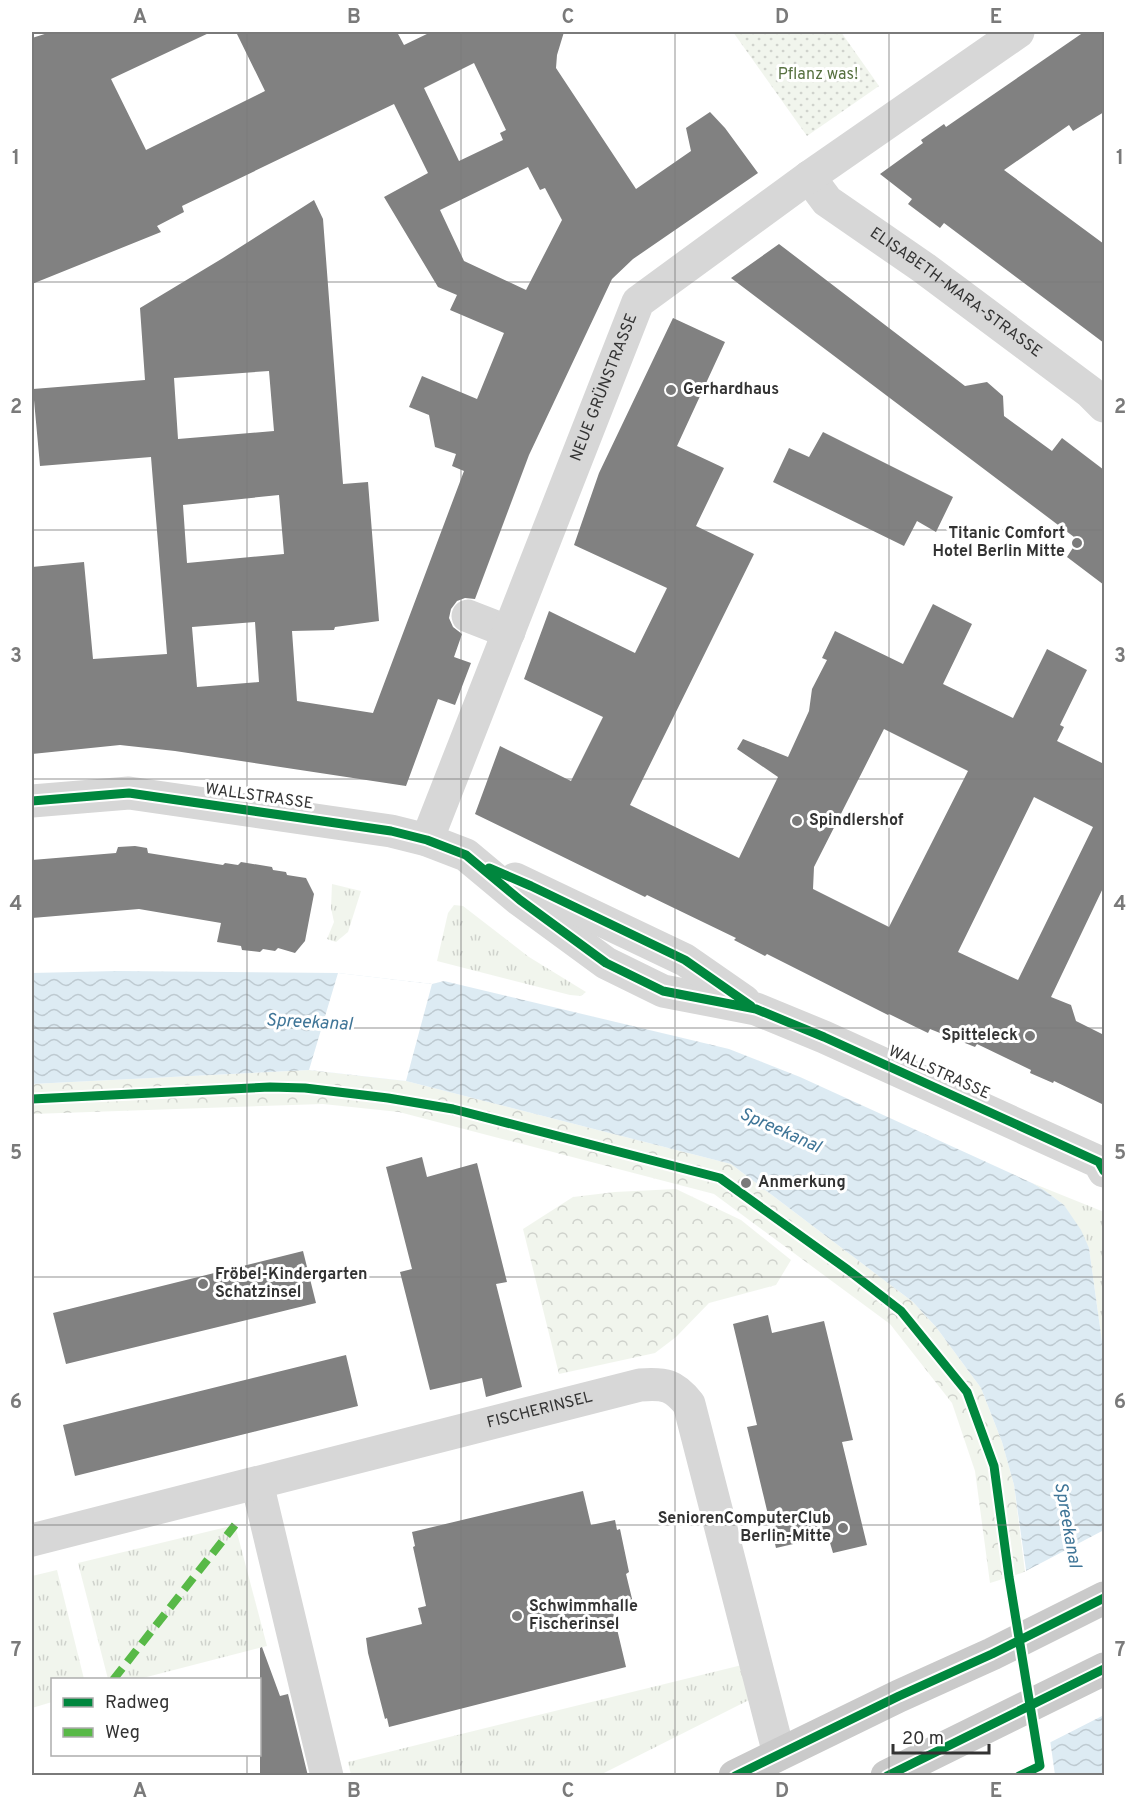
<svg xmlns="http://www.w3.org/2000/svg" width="1136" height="1807" font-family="Overpass,sans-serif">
<defs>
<pattern id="grass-tufts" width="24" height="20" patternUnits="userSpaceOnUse" patternTransform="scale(1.5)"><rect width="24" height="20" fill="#f1f5ed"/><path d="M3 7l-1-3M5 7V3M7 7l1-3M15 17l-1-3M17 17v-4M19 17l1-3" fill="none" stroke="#cfd2cc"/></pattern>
<pattern id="park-crowns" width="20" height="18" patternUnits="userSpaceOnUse" patternTransform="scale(1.5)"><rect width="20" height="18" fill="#f1f5ed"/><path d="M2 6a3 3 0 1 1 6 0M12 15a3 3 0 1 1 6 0" fill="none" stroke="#cfd2cc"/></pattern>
<pattern id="garden-dots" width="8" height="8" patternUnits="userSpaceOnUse" patternTransform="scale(1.5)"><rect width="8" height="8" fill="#f1f5ed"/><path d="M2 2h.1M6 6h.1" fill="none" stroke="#cfd2cc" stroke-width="1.8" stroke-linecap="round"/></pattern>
<pattern id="water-waves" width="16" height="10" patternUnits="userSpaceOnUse" patternTransform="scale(1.5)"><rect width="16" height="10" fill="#ddebf3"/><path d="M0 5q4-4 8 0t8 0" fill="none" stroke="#becad1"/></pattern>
</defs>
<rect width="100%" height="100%" fill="#fff"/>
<path fill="url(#grass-tufts)" d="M 332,884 L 361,891 L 348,932 L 336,942 L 327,939 L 334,922 L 331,908 Z
M 454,905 L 463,906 L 529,957 L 586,992 L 581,996 L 570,995 L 437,961 L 448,913 Z
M 1032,1183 L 1104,1212 L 1104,1356 L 1089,1248 L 1064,1205 L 1044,1190 Z
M 235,1525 L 267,1646 L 139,1679 L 108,1679 L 78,1563 Z
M 57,1570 L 84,1679 L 52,1680 L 52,1702 L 32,1708 L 32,1576 Z
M 742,1665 L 749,1700 L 600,1775 L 351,1775 L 348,1762 Z"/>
<path fill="url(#park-crowns)" d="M 309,1070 L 406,1081 L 731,1164 L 913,1302 L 936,1327 L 981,1388 L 1002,1442 L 1014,1485 L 1025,1572 L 990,1583 L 975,1471 L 952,1403 L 890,1324 L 714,1194 L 399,1112 L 323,1104 L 32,1114 L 32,1084 Z
M 676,1189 L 741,1220 L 791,1260 L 776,1285 L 709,1303 L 676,1337 L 655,1353 L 559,1374 L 523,1229 L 573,1197 L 615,1192 Z"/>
<path fill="url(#garden-dots)" d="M 733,32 L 841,32 L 879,86 L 807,136 Z"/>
<path fill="url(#water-waves)" d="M 117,971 L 338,973 L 432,984 L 444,981 L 729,1049 L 800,1077 L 1032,1183 L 1044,1190 L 1064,1205 L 1081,1230 L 1089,1248 L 1104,1356 L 1104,1775 L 1055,1775 L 1014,1485 L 1002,1442 L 981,1388 L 936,1327 L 913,1302 L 731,1164 L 406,1081 L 309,1070 L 32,1084 L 32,973 Z"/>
<path fill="#fff" d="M 338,973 L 432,984 L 406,1081 L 309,1070 Z
M 1104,1530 L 1104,1715 L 1047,1744 L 1022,1573 Z"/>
<path fill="#818181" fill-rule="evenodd" d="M 51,32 L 211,32 L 111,79 L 146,150 L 265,91 L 236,32 L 397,32 L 404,45 L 431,32 L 564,32 L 557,55 L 556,68 L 636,189 L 691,151 L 686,128 L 710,112 L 725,128 L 758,173 L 633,259 L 612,279 L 529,455 L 475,599 L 465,598 L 457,601 L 451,609 L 449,618 L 453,627 L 462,634 L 454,657 L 471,663 L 455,705 L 438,699 L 406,786 L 175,751 L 120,745 L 32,754 L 32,567 L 84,562 L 93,659 L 167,654 L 151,457 L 40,466 L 33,389 L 145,380 L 140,308 L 223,258 L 314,200 L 323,219 L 343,484 L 368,482 L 379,621 L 335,627 L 334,630 L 292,631 L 297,701 L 373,713 L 464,471 L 452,466 L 456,454 L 435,447 L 429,415 L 409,407 L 422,376 L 477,399 L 504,333 L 450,310 L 457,295 L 438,287 L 384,197 L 428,173 L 394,104 L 182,206 L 184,212 L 157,226 L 161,232 L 32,284 L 32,38 ZM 474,63 L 506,130 L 500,133 L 503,140 L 459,161 L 424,88 ZM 528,167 L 540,190 L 545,188 L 562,220 L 526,290 L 464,261 L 440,210 ZM 269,371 L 274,431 L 178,439 L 174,378 ZM 279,495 L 284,554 L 187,563 L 183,505 ZM 255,622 L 259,682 L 197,687 L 192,627 Z
M 1084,32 L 1104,32 L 1104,112 L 1073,131 L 1069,125 L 1004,170 L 1104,244 L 1104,343 L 944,223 L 940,228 L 908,204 L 912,199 L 880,174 L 923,143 L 921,140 L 944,124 L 946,127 Z
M 779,244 L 965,386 L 987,382 L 1003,396 L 1004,416 L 1052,451 L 1062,438 L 1104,470 L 1104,585 L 1067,557 L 1078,540 L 731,278 Z
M 673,318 L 725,342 L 677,446 L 724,468 L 696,526 L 754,554 L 630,805 L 739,858 L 778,777 L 737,749 L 743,739 L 788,757 L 809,711 L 812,689 L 827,660 L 822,658 L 835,631 L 903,664 L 933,604 L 972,624 L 943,684 L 1013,718 L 1047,649 L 1087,670 L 1060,725 L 1064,727 L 1057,741 L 1104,764 L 1104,886 L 1051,997 L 1071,1005 L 1076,1021 L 1104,1035 L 1104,1105 L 1054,1081 L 1053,1083 L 1030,1073 L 1031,1070 L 977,1044 L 975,1047 L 930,1029 L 928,1033 L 889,1014 L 888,1015 L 767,954 L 765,956 L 734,940 L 736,938 L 647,895 L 645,897 L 604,877 L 475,814 L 500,746 L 571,781 L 603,717 L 524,679 L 549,611 L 635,653 L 667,588 L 574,545 L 599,473 ZM 884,729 L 968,771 L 889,927 L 813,889 L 814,867 ZM 1034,797 L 1093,827 L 1018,980 L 958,952 Z
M 823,432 L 953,497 L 936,532 L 917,521 L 904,546 L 773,482 L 789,448 L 809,457 Z
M 135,846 L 147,848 L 148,853 L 223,865 L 225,863 L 238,865 L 241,862 L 272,867 L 273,870 L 286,872 L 287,875 L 306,878 L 314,894 L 305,941 L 295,953 L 278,948 L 275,951 L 263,949 L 260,952 L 242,950 L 241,946 L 217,942 L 221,923 L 139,909 L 32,918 L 32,860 L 116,853 L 118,847 Z
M 422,1157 L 427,1177 L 477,1163 L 507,1282 L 496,1284 L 522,1387 L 486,1397 L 482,1378 L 430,1390 L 400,1272 L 412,1269 L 386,1167 Z
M 303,1251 L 316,1303 L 66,1364 L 53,1313 Z
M 768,1315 L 772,1333 L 824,1321 L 853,1440 L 842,1442 L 867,1545 L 833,1553 L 828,1536 L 776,1548 L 747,1427 L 757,1425 L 733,1324 Z
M 346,1355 L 358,1406 L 75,1476 L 63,1425 Z
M 583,1491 L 591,1525 L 615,1520 L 617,1530 L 620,1529 L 629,1572 L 626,1574 L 634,1607 L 613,1612 L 626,1667 L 389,1727 L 387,1718 L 385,1719 L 368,1653 L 366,1638 L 422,1624 L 418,1608 L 426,1606 L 413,1547 L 415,1546 L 412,1532 Z
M 262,1647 L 280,1696 L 288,1694 L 308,1776 L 260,1776 L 260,1648 Z"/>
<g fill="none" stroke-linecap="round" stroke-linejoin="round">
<g stroke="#d7d7d7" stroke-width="33">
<path id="s1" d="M 809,177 L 827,201 L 924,268 L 1090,392 L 1104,406"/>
<path d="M 468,616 L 509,632"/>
<path d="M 32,801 L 129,793 L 391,831 L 427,840 L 466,855 L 520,900 L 606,963 L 663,991 L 756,1009 L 824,1037 L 1099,1162 L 1104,1171"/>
<path id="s2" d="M 427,840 L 638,302 L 809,177 L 1018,32"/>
<path d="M 515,879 L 685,960 L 744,1001"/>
<path d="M 257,1483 L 327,1776"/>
<path id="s3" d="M 32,1540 L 640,1385 C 665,1383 674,1385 689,1404 L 779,1754"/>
</g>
<path stroke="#cacaca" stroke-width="33" d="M 735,1776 L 899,1696 L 992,1654 L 1104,1598
M 887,1776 L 1104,1669"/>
<path stroke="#58b947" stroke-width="8" stroke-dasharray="15 8" stroke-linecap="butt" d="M 113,1680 L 235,1525"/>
<defs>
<path id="cycleway" d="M 32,801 L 129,793 L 391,831 L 427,840 L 466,855 L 520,900 L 606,963 L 663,991 L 756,1009 L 824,1037 L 1099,1162 L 1104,1171
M 489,868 L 531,886 L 685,960 L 751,1006
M 32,1099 L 270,1087 L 305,1088 L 388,1098 L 453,1109 L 720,1178 L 848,1270 L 901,1311 L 967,1392 L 994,1466 L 1009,1577 L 1040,1766 L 1019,1776
M 735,1776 L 899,1696 L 992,1654 L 1104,1598
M 887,1776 L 1104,1669"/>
</defs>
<use href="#cycleway" stroke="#fff" stroke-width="13"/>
<use href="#cycleway" stroke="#00873e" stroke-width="9"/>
</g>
<path fill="none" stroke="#7a7a7a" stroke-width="1.5" stroke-opacity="0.55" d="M 247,32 L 247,1680M 461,32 L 461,1776M 675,32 L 675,1776M 889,32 L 889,1776M 32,282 L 1104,282M 32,530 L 1104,530M 32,779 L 1104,779M 32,1028 L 1104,1028M 32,1277 L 1104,1277M 32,1525 L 1104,1525M 247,1754 L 247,1776"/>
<g fill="#7a7a7a" stroke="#fff" stroke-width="2">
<circle cx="671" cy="390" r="6"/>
<circle cx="1077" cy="543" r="6"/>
<circle cx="797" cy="821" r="6"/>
<circle cx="1030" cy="1036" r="6"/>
<circle cx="746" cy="1183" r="6"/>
<circle cx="203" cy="1284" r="6"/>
<circle cx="843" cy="1528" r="6"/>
<circle cx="517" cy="1616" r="6"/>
</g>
<g text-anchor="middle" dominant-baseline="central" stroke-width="6" stroke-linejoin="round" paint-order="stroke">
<g font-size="16" fill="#56703f" stroke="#fff">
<text x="818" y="75">Pflanz was!</text>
</g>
<g font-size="16" fill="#333" stroke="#fff">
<text stroke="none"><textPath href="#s1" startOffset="188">ELISABETH-MARA-STRASSE</textPath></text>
<text stroke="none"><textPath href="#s2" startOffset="486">NEUE GRÜNSTRASSE</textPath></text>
<text transform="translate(259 797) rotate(8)">WALLSTRASSE</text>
<text transform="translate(939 1073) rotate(24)">WALLSTRASSE</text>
<text stroke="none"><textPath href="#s3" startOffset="524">FISCHERINSEL</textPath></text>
</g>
<g font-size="16" font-weight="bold" fill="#333" stroke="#fff" text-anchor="start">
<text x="683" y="390">Gerhardhaus</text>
<text x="1065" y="534" text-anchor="end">Titanic Comfort<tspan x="1065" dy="18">Hotel Berlin Mitte</tspan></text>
<text x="809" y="821">Spindlershof</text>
<text x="1018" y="1036" text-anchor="end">Spitteleck</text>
<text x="758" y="1183">Anmerkung</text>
<text x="215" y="1275">Fröbel-Kindergarten<tspan x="215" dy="18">Schatzinsel</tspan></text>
<text x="831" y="1519" text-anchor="end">SeniorenComputerClub<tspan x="831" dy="18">Berlin-Mitte</tspan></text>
<text x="529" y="1607">Schwimmhalle<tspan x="529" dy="18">Fischerinsel</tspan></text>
</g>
<g font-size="18" font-style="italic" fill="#3f7597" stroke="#fff">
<text transform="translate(309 1023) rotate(3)">Spreekanal</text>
<text transform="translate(780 1131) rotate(24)">Spreekanal</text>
<text transform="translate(1067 1525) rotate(80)">Spreekanal</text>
</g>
</g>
<rect width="1136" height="1807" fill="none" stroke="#ffffff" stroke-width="66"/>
<rect x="51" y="1678" width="210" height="78" fill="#ffffff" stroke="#adadad" stroke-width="1.5"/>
<rect x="63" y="1698" width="30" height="9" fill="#00873e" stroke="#adadad" stroke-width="1.5"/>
<text x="105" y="1708" font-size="18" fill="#333333">Radweg</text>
<rect x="63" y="1728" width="30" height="9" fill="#58b947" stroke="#adadad" stroke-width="1.5"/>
<text x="105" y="1738" font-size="18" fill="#333333">Weg</text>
<path d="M893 1744v9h96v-9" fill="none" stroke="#333333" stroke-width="3"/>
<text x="902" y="1744" font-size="18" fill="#333333" stroke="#ffffff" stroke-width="4.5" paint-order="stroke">20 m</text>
<rect x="33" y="33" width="1070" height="1741" fill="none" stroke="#7a7a7a" stroke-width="2"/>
<g font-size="20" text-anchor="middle" font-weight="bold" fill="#7a7a7a">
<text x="140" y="23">A</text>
<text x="354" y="23">B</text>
<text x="568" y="23">C</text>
<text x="782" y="23">D</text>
<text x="996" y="23">E</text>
<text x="16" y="164">1</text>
<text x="1120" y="164">1</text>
<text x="16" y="413">2</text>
<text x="1120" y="413">2</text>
<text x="16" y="662">3</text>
<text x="1120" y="662">3</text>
<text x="16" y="910">4</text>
<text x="1120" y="910">4</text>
<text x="16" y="1159">5</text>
<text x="1120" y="1159">5</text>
<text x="16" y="1408">6</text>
<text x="1120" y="1408">6</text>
<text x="16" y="1656">7</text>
<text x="1120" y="1656">7</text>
<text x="140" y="1797">A</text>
<text x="354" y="1797">B</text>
<text x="568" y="1797">C</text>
<text x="782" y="1797">D</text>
<text x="996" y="1797">E</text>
</g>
</svg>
